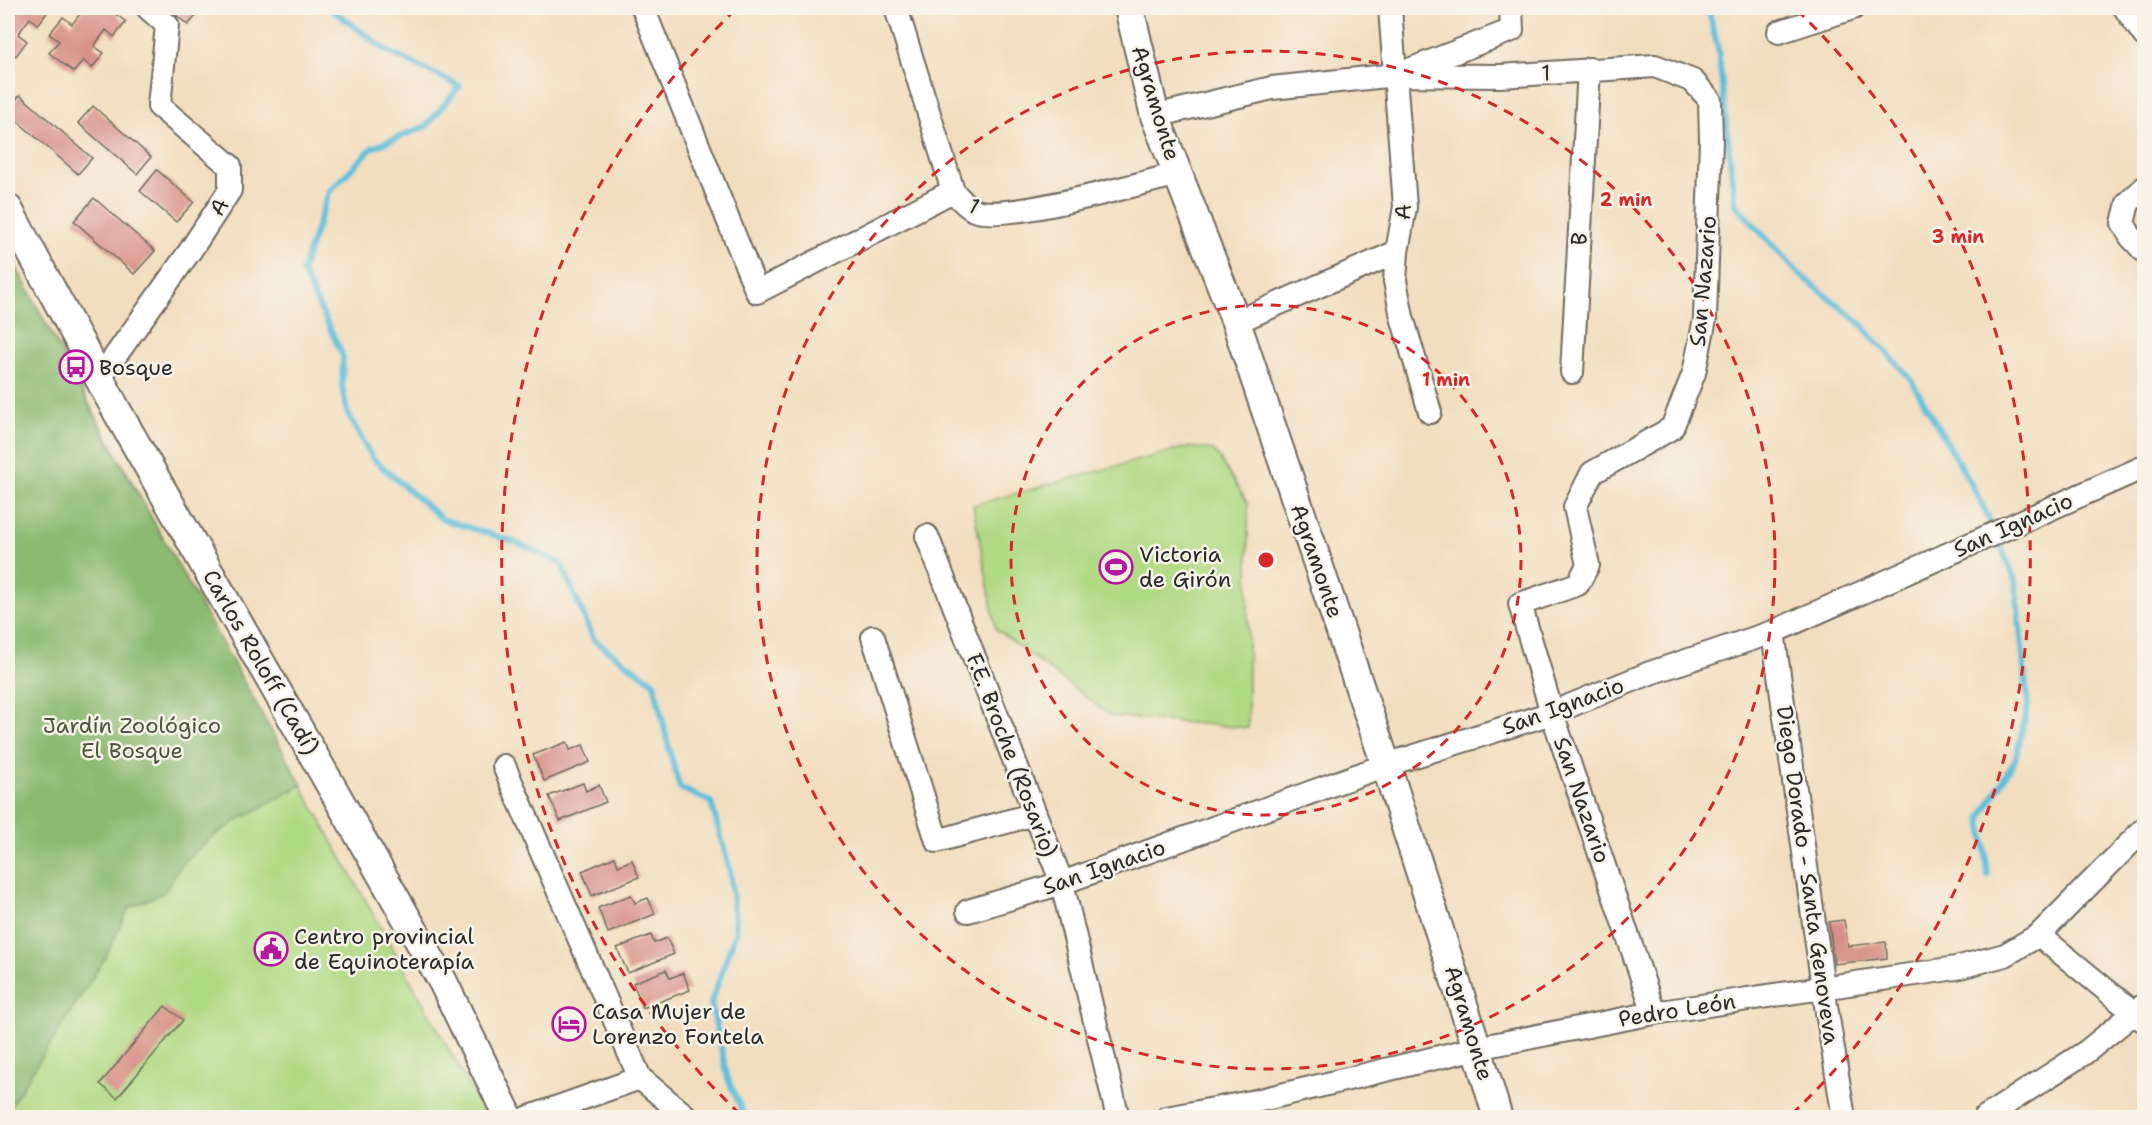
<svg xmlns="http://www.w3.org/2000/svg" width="2152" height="1125" font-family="'Shantell Sans',sans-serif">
<rect width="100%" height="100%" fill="#f7f3e8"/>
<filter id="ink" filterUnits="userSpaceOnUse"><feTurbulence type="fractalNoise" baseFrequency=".0167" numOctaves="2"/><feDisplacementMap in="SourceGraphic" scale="12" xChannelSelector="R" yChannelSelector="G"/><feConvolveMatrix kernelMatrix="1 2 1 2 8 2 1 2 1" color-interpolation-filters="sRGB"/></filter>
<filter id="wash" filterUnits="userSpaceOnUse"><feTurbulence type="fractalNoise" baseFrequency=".008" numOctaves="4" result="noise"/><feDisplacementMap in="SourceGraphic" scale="24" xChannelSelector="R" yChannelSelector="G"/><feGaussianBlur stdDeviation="1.35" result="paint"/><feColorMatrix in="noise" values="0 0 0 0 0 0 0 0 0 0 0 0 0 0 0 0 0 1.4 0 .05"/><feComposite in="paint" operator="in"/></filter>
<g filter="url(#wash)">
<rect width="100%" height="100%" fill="#f2debf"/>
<path fill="#b1da85" stroke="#6e8258" stroke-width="1.5" d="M 8,251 C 159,539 322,820 480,1105 L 485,1117 L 8,1117 Z
M 1187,447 L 1214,450 L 1248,503 L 1248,728 L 1111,716 L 996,629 L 973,505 Z"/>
<path fill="#8cba72" stroke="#5c724e" stroke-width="1.5" d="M 8,251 L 100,427 L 302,785 C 254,812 189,839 165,892 L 129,908 L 105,958 L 8,1110 Z"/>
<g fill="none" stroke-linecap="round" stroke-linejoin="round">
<path stroke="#5dbedb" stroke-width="6" d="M 330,8 L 387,51 L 460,86 L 426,126 L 372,148 L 329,192 L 302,271 L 343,356 L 342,386 L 347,412 L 372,458 L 442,519 L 515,542 L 561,563 L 594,640 L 654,683 L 671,757 L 680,788 L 711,802 L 730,871 L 736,932 L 711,1003 L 728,1079 L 745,1118
M 1708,8 L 1718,49 L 1735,204 L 1798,273 L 1858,321 L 1910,378 L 1979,498 L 1993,528
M 1988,875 L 1981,817 L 2015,760 L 2028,705 L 2015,580 L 1997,538"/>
</g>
<g id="blocks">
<path fill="#d78f87" d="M 8,8 L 46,8 L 49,10 L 38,25 L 30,18 L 18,34 L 27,41 L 16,56 L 8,49 Z
M 85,8 L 119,8 L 114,13 L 126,22 L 114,37 L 106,30 L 94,46 L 104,53 L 92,68 L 83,60 L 74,72 L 49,53 L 59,41 L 49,34 L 63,17 L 72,24 Z
M 168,8 L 199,8 L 201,10 L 188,25 Z
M 20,95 L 92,158 L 78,174 L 8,113 L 8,109 Z
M 93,106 L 151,157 L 137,174 L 78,123 Z
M 157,170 L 194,202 L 176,222 L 140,191 Z
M 94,198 L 155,251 L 134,274 L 74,221 Z
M 567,742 L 570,750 L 583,745 L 590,762 L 544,781 L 533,755 Z
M 583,783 L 586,791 L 599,785 L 606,802 L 560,821 L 549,796 Z
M 615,857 L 618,866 L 632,860 L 639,877 L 592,896 L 582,871 Z
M 631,895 L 635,903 L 648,898 L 655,914 L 608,933 L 598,908 Z
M 1844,920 L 1848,946 L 1886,942 L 1887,958 L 1834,964 L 1829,922 Z
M 651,935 L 654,943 L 667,938 L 674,954 L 628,973 L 617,948 Z
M 666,970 L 670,978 L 683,973 L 690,990 L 643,1008 L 633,983 Z
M 165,1006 L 183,1020 L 117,1098 L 100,1084 Z"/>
</g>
</g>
<g filter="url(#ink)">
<use href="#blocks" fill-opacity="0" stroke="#716a5f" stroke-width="1.5"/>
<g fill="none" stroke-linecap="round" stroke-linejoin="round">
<defs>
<path id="minor" d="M 643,8 L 757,292 L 953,191
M 896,8 L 953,191 C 958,197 966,206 974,210 C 1003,223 1141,183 1178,174
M 1390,8 L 1405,207 L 1397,252 L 1395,281 L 1402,317 L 1430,412
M 2125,8 L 2144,35
M 1779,32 L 1853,8
M 1409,70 L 1512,30 L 1511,8
M 1155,116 L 1272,88 L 1396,75 L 1500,76 L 1655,66 L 1693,81 L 1710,100 L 1711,140 L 1705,319 L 1694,373 L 1672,428 L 1592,473 L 1575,507 L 1588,565 L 1578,584 L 1520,604 L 1552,713 L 1654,1013
M 2144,188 L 2128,203 L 2123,223 L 2131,237 L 2144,251
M 1236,322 L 1397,252
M 1572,372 L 1589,69
M 99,379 L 190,251 L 230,190 L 230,166 L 159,106 L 167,25 L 148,8
M 927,536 L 1062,883 L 1118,1118
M 1773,632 L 1823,987 L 1844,1118
M 873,637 L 937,841 L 1035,814
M 504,766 L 640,1078
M 968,911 L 1062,883 L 1386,765 L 1552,713 L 1650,673 L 1773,632 L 2144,467
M 2039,935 L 2144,1021
M 527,1118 L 640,1078 L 688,1118
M 1167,1118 L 1256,1101 L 1477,1048 L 1654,1013 L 1956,968 L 2005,955 L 2039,935 L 2144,829
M 1984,1118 L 2086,1052 L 2144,1005"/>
<path id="tertiary" d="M 1129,8 L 1155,116 L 1236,322 L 1386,765 L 1477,1048 L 1498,1118
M 8,209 L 118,413 L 443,982 L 509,1118"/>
</defs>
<use href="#minor" stroke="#716a5f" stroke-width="26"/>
<use href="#tertiary" stroke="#716a5f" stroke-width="32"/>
<use href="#minor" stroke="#fff" stroke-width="22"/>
<use href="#tertiary" stroke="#fff" stroke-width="28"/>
</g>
</g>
<g fill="none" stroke="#d62828" stroke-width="3" stroke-dasharray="10 8">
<circle cx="1266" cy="560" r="255"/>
<circle cx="1266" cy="560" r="509"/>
<path d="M740 1114A764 764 0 0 1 735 10M1797 10A764 764 0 0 1 1792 1114"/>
</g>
<defs>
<symbol id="bus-ring" viewBox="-11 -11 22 22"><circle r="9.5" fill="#f7f3e8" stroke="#b5179e" stroke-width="1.5"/><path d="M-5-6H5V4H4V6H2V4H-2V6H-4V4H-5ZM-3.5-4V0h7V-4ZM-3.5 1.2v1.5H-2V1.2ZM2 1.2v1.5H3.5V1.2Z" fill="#b5179e"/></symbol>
<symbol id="stadium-ring" viewBox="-11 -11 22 22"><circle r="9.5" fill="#f7f3e8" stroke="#b5179e" stroke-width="1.5"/><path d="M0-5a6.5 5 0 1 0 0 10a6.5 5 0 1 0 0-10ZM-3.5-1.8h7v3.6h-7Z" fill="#b5179e"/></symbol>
<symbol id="civic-ring" viewBox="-11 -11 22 22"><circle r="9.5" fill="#f7f3e8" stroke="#b5179e" stroke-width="1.5"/><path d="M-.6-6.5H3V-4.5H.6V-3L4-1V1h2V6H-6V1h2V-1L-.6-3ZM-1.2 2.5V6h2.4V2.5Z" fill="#b5179e"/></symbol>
<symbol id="hotel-ring" viewBox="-11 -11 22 22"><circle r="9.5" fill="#f7f3e8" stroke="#b5179e" stroke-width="1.5"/><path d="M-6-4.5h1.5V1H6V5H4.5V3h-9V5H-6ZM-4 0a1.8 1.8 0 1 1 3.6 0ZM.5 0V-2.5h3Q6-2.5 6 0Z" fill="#b5179e"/></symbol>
</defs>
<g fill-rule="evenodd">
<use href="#bus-ring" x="57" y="348" width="38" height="38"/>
<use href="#stadium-ring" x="1097" y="548" width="38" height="38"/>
<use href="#civic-ring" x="252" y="930" width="38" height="38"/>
<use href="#hotel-ring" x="550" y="1005" width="38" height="38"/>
</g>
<g text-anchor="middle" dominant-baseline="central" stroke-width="5" stroke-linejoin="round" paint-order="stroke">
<g font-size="22" fill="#2b2b2b" stroke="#f7f3e8">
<text transform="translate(1546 73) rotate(-4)">1</text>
<text transform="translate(1156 103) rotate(73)">Agramonte</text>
<text transform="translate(974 206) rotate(26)">1</text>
<text transform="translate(219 207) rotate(-57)">A</text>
<text transform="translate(1403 212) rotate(-85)">A</text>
<text transform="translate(1579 239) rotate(-87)">B</text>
<text transform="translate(1703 281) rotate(-85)">San Nazario</text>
<text transform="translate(2013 525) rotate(-24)">San Ignacio</text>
<text transform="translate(1317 561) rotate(71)">Agramonte</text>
<text transform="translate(261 662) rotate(60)">Carlos Roloff (Cadí)</text>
<text transform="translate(1563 706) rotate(-20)">San Ignacio</text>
<text transform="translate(1012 755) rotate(69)">F.E. Broche (Rosario)</text>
<text transform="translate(1582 800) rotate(71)">San Nazario</text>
<text transform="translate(1104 867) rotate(-19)">San Ignacio</text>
<text transform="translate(1808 875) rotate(82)">Diego Dorado - Santa Genoveva</text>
<text transform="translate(1677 1010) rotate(-9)">Pedro León</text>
<text transform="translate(1469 1023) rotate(73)">Agramonte</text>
</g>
<g font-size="22" fill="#2b2b2b" stroke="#f7f3e8" text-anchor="start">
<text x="99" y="367">Bosque</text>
<text x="1139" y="554">Victoria<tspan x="1139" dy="25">de Girón</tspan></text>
<text x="294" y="936">Centro provincial<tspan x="294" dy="25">de Equinoterapía</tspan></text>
<text x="592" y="1011">Casa Mujer de<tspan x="592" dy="25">Lorenzo Fontela</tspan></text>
</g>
<g font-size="22" fill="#4c5742" stroke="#f7f3e8">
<text x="132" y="725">Jardín Zoológico<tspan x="132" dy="25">El Bosque</tspan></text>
</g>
</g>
<circle cx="1266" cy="560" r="9" fill="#d62828" stroke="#f7f3e8" stroke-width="3"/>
<g font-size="18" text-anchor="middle" font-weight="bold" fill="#d62828" stroke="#f7f3e8" stroke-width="5" stroke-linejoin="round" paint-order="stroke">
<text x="1626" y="206">2 min</text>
<text x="1958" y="243">3 min</text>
<text x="1446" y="386">1 min</text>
</g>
<rect width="2152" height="1125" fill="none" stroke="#f7f3e8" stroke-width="30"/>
</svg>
